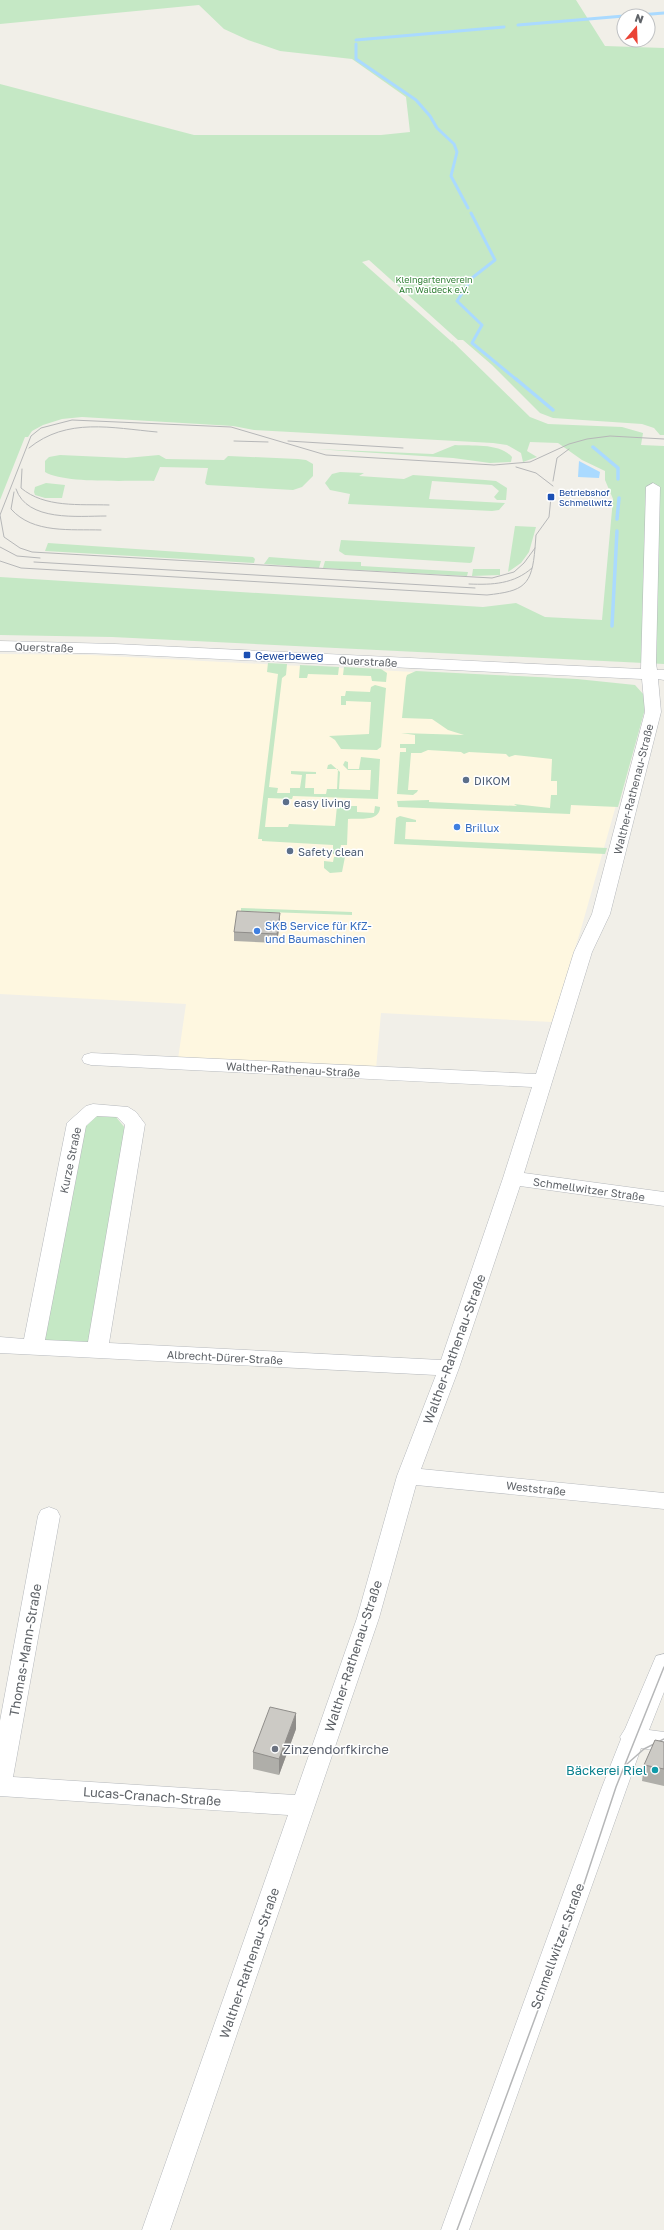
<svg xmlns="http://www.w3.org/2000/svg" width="664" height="2230" font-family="'Golos Text',sans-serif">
<rect width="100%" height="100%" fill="#f1efe8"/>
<path fill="#fef7e0" d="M 0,654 L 90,655 L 471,675 L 643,710 L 581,929 L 552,1022 L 381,1013 L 376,1069 L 178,1059 L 186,1004 L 0,994 Z"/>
<path fill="#c5e8c5" d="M 0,0 L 576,0 L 605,46 L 664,48 L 664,435 L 660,435 L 654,428 L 642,424 L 553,418 L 540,413 L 492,365 L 463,340 L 458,340 L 369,260 L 362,262 L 452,342 L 452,341 L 530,417 L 548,424 L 622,427 L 643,433 L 641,445 L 664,446 L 664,664 L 112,637 L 0,635 L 0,577 L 483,607 L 516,603 L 545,617 L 602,620 L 613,499 L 605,480 L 605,471 L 582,460 L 558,443 L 530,442 L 527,451 L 537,457 L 523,462 L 521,453 L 507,445 L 493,443 L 254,430 L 233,426 L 82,417 L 62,419 L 43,425 L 32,431 L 28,437 L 25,437 L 0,500 L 0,84 L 194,135 L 381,135 L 410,132 L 406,97 L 352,59 L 280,51 L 248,40 L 224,29 L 199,5 L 0,24 Z
M 455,445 C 472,446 500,443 512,457 L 511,462 L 490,463 L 453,458 L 315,449 L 433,454 Z
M 60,455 L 126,458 L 159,455 L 166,459 L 224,460 L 228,456 L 298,459 L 306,460 L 313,464 L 313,476 L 302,487 L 293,490 L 207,485 L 205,483 L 208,468 L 160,467 L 154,481 C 128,480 65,484 45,472 L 45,461 L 49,457 Z
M 340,472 L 364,473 L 359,476 L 404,479 L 413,475 L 485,480 L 496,481 L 507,488 L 506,500 L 497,500 L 494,497 L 499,491 L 492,485 L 432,481 L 429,499 L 505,503 L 499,510 L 492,511 L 348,504 L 350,494 L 330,490 L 325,483 L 332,474 Z
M 46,483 L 65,485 L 62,498 L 45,498 L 35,495 L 34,492 L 35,487 Z
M 515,526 L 536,527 L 529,552 L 521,563 L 508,572 Z
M 341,540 L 475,547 L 472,562 L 470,563 L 345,555 L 339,551 Z
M 48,543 L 253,557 L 255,559 L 254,563 L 45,551 Z
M 269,557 L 321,561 L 319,568 L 264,564 Z
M 325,561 L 361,562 L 361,566 L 468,572 L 467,576 L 323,568 Z
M 473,569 L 500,569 L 500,575 L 472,576 Z
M 268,663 L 287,664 L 286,675 L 282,678 L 269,787 L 278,788 L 277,793 L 290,793 L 290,788 L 300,788 L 302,775 L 291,774 L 291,771 L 316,772 L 316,774 L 306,774 L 305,788 L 314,788 L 314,794 L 326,794 L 327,789 L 337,789 L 338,769 L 327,769 L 328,765 L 331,764 L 340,772 L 339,789 L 370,790 L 371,770 L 348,770 L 343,765 L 345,761 L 348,762 L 348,769 L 359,769 L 361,757 L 380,759 L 378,799 L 293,796 L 292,799 L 268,798 L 265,827 L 288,827 L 289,824 L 335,826 L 337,806 L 357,806 L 357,812 L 374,813 L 375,806 L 380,807 C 380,822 359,818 348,819 L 347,845 L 341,845 L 340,851 L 346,851 L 346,855 L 333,854 L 333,845 L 262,841 L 262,839 L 258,839 L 278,674 L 267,672 Z
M 300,665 L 339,667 L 338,675 L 308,674 L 307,678 L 299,678 Z
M 344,667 L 381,669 L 387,673 L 386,682 L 372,681 L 371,676 L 343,675 Z
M 416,671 L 577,679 L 635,685 L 644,695 L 645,709 L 618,807 L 571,805 L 570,814 L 398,807 L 397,801 L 429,800 L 429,802 L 517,806 L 514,804 L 550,808 L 551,795 L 557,795 L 557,781 L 551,781 L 552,759 L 515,755 L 509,757 L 506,754 L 469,752 L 464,754 L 461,752 L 428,750 L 421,753 L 411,753 L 408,790 L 418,790 L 417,792 L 413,795 L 397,794 L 400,752 L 406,752 L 406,748 L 400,748 L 400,744 L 415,744 L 415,735 L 401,733 L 464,735 L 448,730 L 432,719 L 402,718 L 406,678 L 407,675 Z
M 375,685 L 386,688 L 381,747 L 377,750 L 341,749 L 335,740 L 329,736 L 369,734 L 371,702 L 346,701 L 346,705 L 341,705 L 341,696 L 345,696 L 346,691 L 370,692 L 371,687 Z
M 400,816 L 416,820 L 416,822 L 406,822 L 405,839 L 607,848 L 605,854 L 394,844 L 396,818 Z
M 334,857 L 345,857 L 342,872 L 330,873 L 324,868 L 324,861 L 333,862 Z
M 241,908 L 352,912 L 352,915 L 241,911 Z
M 94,1116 L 116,1117 L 125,1128 L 91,1345 L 38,1342 L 80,1126 Z"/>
<path fill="#aadaff" d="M 579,461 L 600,472 L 599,478 L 578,477 Z"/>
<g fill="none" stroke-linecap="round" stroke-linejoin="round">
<path stroke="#aadaff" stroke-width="3" d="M 627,16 L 664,13
M 518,25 L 624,16
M 356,40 L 504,27
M 356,44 L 356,59 L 416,100 L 430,116 L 437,128 L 454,144 L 457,152 L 451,176 L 468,208
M 471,213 L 495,260 L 472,278 L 457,301 L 482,325 L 472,343 L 517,380"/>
<path stroke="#aadaff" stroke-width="3.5" d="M 516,379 L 553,410
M 593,447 L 618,468 L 618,479
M 617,519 L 619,498
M 612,626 L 617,531"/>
<defs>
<path id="minor" d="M 653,483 L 660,487 L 656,663 L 657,670 L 664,670 L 664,680 L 658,679 L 661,712 L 610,914 L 592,952 L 524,1173 L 664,1192 L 664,1206 L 520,1186 L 459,1368 L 421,1469 L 664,1493 L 664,1509 L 416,1485 L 379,1618 L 170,2230 L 142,2230 L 288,1815 L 0,1796 L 0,1721 L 38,1516 L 41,1510 L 49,1507 L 57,1510 L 60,1516 L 13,1777 L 295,1795 L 357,1618 L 397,1476 L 436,1375 L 0,1353 L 0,1337 L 24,1339 L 67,1123 L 86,1106 L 93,1104 L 128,1107 L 136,1112 L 145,1124 L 109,1343 L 441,1360 L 503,1178 L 532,1087 L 91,1065 L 84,1063 L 82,1059 L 84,1055 L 91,1053 L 536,1074 L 574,952 L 592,914 L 645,712 L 642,679 L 115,654 L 0,651 L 0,641 L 115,644 L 641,669 L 646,487 ZM 97,1116 L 117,1117 L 125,1125 L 88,1342 L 45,1340 L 86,1126 Z
M 664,1654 L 664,1692 L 649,1730 L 664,1732 L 664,1752 L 641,1748 L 469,2230 L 441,2230 L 602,1787 L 621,1739 L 620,1737 L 625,1729 L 656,1656 Z"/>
</defs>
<use href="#minor" stroke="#b5b8bc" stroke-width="1"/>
<use href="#minor" fill="#fff" fill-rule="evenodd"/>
<path stroke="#b6b7b8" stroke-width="1" d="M 234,441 L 268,442
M 288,441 L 403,448
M 29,448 C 67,417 112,428 157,432
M 516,467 L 536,473 L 553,486
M 22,469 L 21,488 C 45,508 79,504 109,505
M 553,481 L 557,458 L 569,449
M 16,489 C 27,522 78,516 106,516
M 14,492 L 11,509 C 33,534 71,529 101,530
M 551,497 L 549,517 L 536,535 L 535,548 L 524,563 L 514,572 L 492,578 L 32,552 L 20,548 L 4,537 L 0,515 L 31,436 L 41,428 L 72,420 L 231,427 L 326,455 L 494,465 L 530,462 L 569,444 L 587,439 L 610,436 L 664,439
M 0,547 L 17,556 L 40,558
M 0,561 L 21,568 L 487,595 C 524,591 532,586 535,548
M 34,562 L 475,588
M 469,584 C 493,585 514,584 532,568"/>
<path stroke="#b6b7b8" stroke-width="1.5" d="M 627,1764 L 644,1749 L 664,1739
M 457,2230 L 580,1896 L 616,1787 L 664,1667"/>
</g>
<path fill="#afaea9" d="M 280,922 L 277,943 L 234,941 L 234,932 Z
M 296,1729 L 279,1775 L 253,1769 L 253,1752 Z
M 664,1742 L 664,1786 L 642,1781 L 644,1765 Z"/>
<path fill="#8f8d8a" d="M 280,913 L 280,922 L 277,943 L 277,934 Z
M 296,1713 L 296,1729 L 279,1775 L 279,1759 Z"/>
<path fill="#cccac5" stroke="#8f8d8a" d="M 237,911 L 280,913 L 277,934 L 234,932 Z
M 270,1707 L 296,1713 L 279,1759 L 253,1752 Z
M 655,1740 L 664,1742 L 664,1769 L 644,1765 Z"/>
<g fill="#1a4fb4" stroke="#fff" stroke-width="1.5">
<rect x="547" y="493" width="8" height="8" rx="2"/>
<rect x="243" y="651" width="8" height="8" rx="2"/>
</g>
<g fill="#5c6f8a" stroke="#fff" stroke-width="1.5">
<circle cx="466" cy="780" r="4"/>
<circle cx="286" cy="802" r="4"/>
<circle cx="290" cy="851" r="4"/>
</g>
<g fill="#3f7fe0" stroke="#fff" stroke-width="1.5">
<circle cx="457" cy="827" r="4"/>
<circle cx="257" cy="931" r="4"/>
</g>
<circle fill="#6b7280" stroke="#fff" stroke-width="1.5" cx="275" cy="1749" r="4"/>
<circle fill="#0f9aa8" stroke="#fff" stroke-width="1.5" cx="655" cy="1770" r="4"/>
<g text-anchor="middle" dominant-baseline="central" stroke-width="3" stroke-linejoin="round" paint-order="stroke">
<g font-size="9" fill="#348238" stroke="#fff">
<text x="434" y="279">Kleingartenverein<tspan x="434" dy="10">Am Waldeck e.V.</tspan></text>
</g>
<g font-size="9" fill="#164399" stroke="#fff" text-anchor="start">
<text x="559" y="492">Betriebshof<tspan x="559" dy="10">Schmellwitz</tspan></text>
</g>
<g font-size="11" fill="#5f6368" stroke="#fff">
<text transform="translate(44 647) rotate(2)">Querstraße</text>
<text transform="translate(368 661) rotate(3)">Querstraße</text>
<text transform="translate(633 789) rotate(-76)">Walther-Rathenau-Straße</text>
<text transform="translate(293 1069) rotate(3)">Walther-Rathenau-Straße</text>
<text transform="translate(70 1160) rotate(-78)">Kurze Straße</text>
<text transform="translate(589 1189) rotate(8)">Schmellwitzer Straße</text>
<text transform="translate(225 1357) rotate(3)">Albrecht-Dürer-Straße</text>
<text transform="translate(536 1488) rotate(6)">Weststraße</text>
</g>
<g font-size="11" fill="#164399" stroke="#fff" text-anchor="start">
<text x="255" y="655">Gewerbeweg</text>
</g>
<g font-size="11" fill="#4e5e75" stroke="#fff" text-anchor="start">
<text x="474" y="780">DIKOM</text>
<text x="294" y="802">easy living</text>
<text x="298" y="851">Safety clean</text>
</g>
<g font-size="11" fill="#366cbe" stroke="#fff" text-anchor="start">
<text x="465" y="827">Brillux</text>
<text x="265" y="925">SKB Service für KfZ-<tspan x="265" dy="13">und Baumaschinen</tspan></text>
</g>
<g font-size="13" fill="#5f6368" stroke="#fff">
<text transform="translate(454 1349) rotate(-70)">Walther-Rathenau-Straße</text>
<text transform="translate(25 1650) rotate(-80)">Thomas-Mann-Straße</text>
<text transform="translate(353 1656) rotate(-72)">Walther-Rathenau-Straße</text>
<text transform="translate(152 1796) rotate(4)">Lucas-Cranach-Straße</text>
<text transform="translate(557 1946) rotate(-70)">Schmellwitzer Straße</text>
<text transform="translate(249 1963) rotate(-71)">Walther-Rathenau-Straße</text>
</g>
<g font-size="13" fill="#5b616d" stroke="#fff" text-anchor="start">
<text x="283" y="1749">Zinzendorfkirche</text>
</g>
<g font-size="13" fill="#0d838f" stroke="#fff" text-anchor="end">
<text x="647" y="1770">Bäckerei Riel</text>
</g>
</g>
<g transform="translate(636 28) rotate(19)"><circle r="19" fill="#ffffff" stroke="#bfc1c3"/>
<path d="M0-3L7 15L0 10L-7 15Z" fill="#ea4335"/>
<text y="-6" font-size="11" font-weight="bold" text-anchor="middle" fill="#5f6368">N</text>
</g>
</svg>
